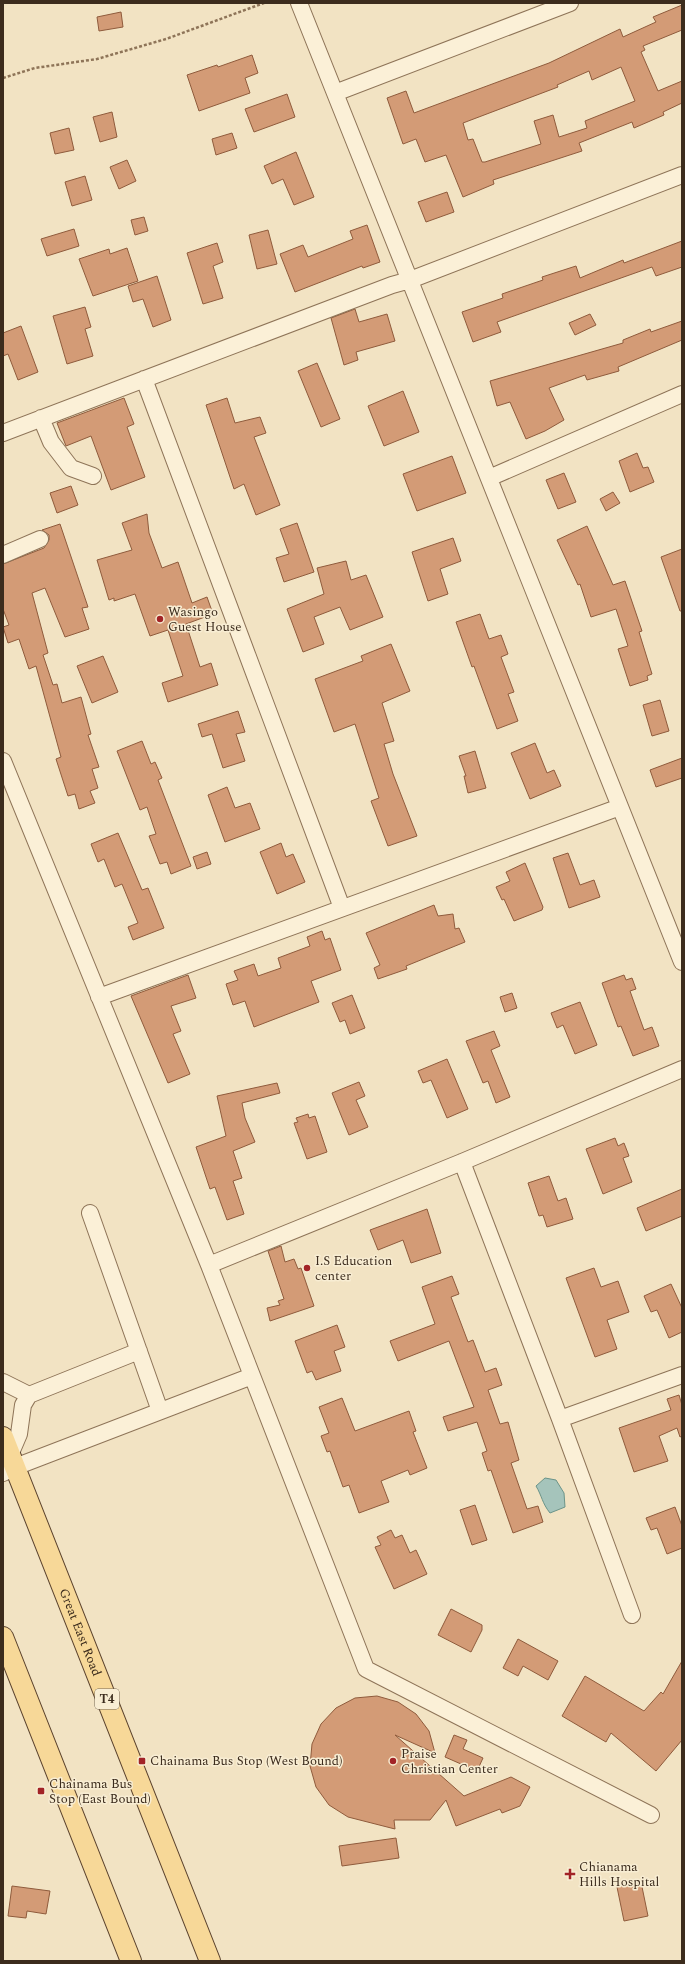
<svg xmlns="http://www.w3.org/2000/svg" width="685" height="1964" font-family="Spectral,serif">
<rect width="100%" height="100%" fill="#f2e3c3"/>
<path fill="#a5c4bb" stroke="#6b9489" d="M 545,1478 L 556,1480 L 564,1493 L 565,1507 L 550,1513 C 542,1503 542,1496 536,1486 Z"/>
<path fill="#d39b76" stroke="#8f5b3c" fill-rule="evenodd" d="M 682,5 L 682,30 L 643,46 L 645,50 L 641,52 L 658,91 L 682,81 L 682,103 L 663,112 L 664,115 L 634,128 L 632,122 L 579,143 L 582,151 L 493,180 L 494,184 L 463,197 L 446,155 L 425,162 L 416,139 L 403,144 L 387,98 L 406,91 L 414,113 L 549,63 L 620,29 L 623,37 L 656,22 L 653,17 ZM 621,67 L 635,101 L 585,121 L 587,128 L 559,137 L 553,115 L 534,121 L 541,144 L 485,162 L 482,162 L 473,139 L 468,140 L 463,123 L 558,87 L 557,85 L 589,71 L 592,80 Z
M 121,12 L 123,27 L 99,31 L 97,17 Z
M 252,55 L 258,73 L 245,78 L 250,93 L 199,111 L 187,75 L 217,65 L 218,67 Z
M 287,94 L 295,117 L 254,132 L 245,109 Z
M 112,112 L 117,137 L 100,142 L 93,117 Z
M 69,128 L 74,150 L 55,154 L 50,133 Z
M 232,133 L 237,148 L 216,155 L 212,139 Z
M 296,152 L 314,197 L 294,205 L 283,179 L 272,184 L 264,166 Z
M 127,160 L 136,181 L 119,189 L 110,167 Z
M 85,176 L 92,200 L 72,206 L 65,182 Z
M 447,192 L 454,212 L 426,222 L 418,202 Z
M 144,217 L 148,231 L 135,235 L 131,220 Z
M 367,225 L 380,262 L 363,268 L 362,266 L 295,292 L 280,254 L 303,245 L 308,257 L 353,239 L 350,231 Z
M 74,229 L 79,246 L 47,256 L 41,239 Z
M 268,230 L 277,264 L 257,269 L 249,235 Z
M 682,241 L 682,267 L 656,276 L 652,267 L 497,322 L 501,332 L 473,342 L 462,312 L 503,298 L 502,294 L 543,280 L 542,277 L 576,266 L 580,278 L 623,260 L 624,263 Z
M 217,243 L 223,262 L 213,266 L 223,298 L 203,304 L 187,253 Z
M 127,248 L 138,281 L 93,296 L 79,259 L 109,249 L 110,254 Z
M 157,276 L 171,320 L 153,327 L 143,299 L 133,302 L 128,286 Z
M 85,307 L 91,327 L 85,329 L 93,356 L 67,364 L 53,316 Z
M 355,309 L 359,322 L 387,314 L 395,341 L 356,352 L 358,360 L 344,365 L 331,318 Z
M 590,314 L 596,325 L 575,335 L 569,323 Z
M 682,321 L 682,340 L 618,367 L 619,371 L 587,380 L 585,375 L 549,388 L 564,420 L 545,431 L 526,439 L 510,402 L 497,406 L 490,381 L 623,343 L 623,340 L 650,329 L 651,332 Z
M 21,326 L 38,372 L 18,380 L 8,354 L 3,356 L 3,333 Z
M 317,363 L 340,419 L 321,427 L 298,371 Z
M 403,391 L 419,432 L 384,446 L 368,406 Z
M 124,398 L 134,424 L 127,427 L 145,477 L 111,490 L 91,436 L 66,446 L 57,423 Z
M 227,398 L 235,423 L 260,417 L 266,433 L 254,437 L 280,505 L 256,515 L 244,484 L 234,489 L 206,405 Z
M 637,453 L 643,468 L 648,467 L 654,482 L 630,492 L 619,461 Z
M 452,456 L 466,493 L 417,511 L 403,474 Z
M 564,473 L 576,502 L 558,509 L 546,480 Z
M 71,486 L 78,505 L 57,513 L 50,493 Z
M 613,492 L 620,503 L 606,511 L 600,499 Z
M 147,514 L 149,533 L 162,568 L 178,562 L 192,603 L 207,597 L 213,614 L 186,624 L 200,667 L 211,663 L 218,685 L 168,702 L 162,683 L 183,676 L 168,630 L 150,636 L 135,594 L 114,601 L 114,598 L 109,600 L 97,560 L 132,550 L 122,523 Z
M 297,523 L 314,572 L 284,582 L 276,558 L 289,554 L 280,529 Z
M 60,524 L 88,607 L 82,608 L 89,629 L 65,637 L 45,588 L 32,593 L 48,653 L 43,655 L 53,685 L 57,684 L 62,703 L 81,697 L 91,734 L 88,735 L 99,767 L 92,769 L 98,788 L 90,791 L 95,803 L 79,809 L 75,794 L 68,796 L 56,759 L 61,757 L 36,666 L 29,669 L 19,639 L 8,643 L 3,627 L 9,625 L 3,609 L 3,564 L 44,548 L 49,540 L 49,535 L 42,530 Z
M 587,526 L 613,585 L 625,581 L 642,631 L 639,632 L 652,674 L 647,676 L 648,680 L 630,686 L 618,649 L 628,646 L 616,609 L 591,617 L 580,584 L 578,585 L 557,540 Z
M 453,538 L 461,561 L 440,569 L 448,594 L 428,601 L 412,552 Z
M 682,549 L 682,611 L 680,611 L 661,557 Z
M 346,561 L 351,580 L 366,575 L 383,617 L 350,630 L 340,607 L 314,617 L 324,644 L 303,652 L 287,609 L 324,594 L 317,568 Z
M 480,614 L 489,639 L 501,635 L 508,654 L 501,657 L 514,692 L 508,694 L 518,721 L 497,729 L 474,666 L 472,667 L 456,622 Z
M 391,644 L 410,691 L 382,703 L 394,741 L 384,744 L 393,774 L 417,836 L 388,846 L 371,801 L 379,798 L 355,724 L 334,732 L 315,679 L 363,661 L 361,656 Z
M 103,656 L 118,692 L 92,703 L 77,666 Z
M 660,700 L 669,731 L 652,736 L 643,705 Z
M 238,711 L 245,732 L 236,734 L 245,761 L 223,768 L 212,734 L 202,737 L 198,724 Z
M 142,741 L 151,764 L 155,762 L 162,778 L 158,780 L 191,866 L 171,874 L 167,862 L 160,864 L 149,836 L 156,834 L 147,807 L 140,810 L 117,751 Z
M 535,743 L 547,773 L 554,770 L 561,786 L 530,799 L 511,753 Z
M 475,751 L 486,788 L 468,793 L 464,776 L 466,776 L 459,756 Z
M 682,758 L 682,778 L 656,787 L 650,770 Z
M 227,787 L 235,808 L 250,803 L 260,829 L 225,842 L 208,795 Z
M 118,833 L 142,890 L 148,888 L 164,928 L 133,940 L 128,927 L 138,923 L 122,884 L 115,887 L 104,859 L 98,862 L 91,844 Z
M 281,843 L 286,857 L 293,854 L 305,882 L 277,894 L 260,852 Z
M 207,852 L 211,864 L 197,869 L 193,857 Z
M 568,853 L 580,885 L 594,880 L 600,897 L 569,908 L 553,858 Z
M 525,863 L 543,907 L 542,910 L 514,921 L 504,899 L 502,900 L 496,887 L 510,881 L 506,872 Z
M 434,905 L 438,916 L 453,914 L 455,929 L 459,928 L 465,942 L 406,966 L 407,969 L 378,979 L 374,968 L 380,965 L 366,933 Z
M 322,931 L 325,940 L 330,938 L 341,970 L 311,981 L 319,1002 L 254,1027 L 245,1001 L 233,1005 L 226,984 L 238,980 L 234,971 L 254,964 L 258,976 L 281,968 L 278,958 L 310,946 L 307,937 Z
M 188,975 L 196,998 L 171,1006 L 181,1031 L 173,1034 L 190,1074 L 168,1083 L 131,996 Z
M 624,975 L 626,980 L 632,978 L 636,989 L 630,991 L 644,1030 L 652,1027 L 659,1046 L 633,1056 L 621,1026 L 618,1027 L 602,983 Z
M 512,993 L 517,1008 L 505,1012 L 500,997 Z
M 352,995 L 365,1028 L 350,1034 L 345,1020 L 340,1022 L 332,1003 Z
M 580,1002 L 597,1045 L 575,1054 L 563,1025 L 557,1028 L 551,1013 Z
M 494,1031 L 500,1046 L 491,1050 L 510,1097 L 496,1103 L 488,1081 L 483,1083 L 466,1041 Z
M 447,1059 L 468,1109 L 447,1118 L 431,1080 L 423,1083 L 418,1071 Z
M 359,1082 L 365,1096 L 356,1100 L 368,1127 L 349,1135 L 332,1093 Z
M 277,1083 L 280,1093 L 242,1103 L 245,1118 L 255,1142 L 233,1151 L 242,1178 L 233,1181 L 244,1214 L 227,1220 L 215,1187 L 210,1189 L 196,1147 L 226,1136 L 217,1096 Z
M 308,1114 L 309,1118 L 315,1116 L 327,1152 L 307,1159 L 294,1123 L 298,1122 L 296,1118 Z
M 615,1138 L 618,1146 L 624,1143 L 629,1156 L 623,1158 L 632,1182 L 603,1194 L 586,1149 Z
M 549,1176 L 558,1201 L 566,1198 L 573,1219 L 547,1227 L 543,1215 L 539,1216 L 528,1183 Z
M 682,1189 L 682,1216 L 646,1231 L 637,1208 Z
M 427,1209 L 441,1253 L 411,1263 L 403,1240 L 378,1250 L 370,1230 Z
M 281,1246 L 285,1262 L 294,1259 L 298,1269 L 301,1268 L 314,1306 L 270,1321 L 267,1308 L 280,1305 L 278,1301 L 284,1299 L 268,1251 Z
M 594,1268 L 601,1287 L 618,1281 L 629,1312 L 607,1320 L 617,1349 L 595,1357 L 566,1278 Z
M 452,1276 L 459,1294 L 451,1297 L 468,1342 L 473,1340 L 485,1372 L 496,1368 L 502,1385 L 488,1390 L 500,1424 L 508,1422 L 519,1460 L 511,1463 L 527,1509 L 538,1506 L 543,1522 L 513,1533 L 491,1470 L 488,1471 L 482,1453 L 487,1451 L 477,1422 L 448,1431 L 443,1417 L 474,1407 L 449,1341 L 398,1361 L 390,1341 L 435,1324 L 422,1287 Z
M 671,1284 L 682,1308 L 682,1332 L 669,1338 L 657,1310 L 651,1312 L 644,1296 Z
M 337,1325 L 345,1347 L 334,1351 L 341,1371 L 316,1380 L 312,1371 L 307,1373 L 295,1341 Z
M 679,1395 L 682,1405 L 682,1436 L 680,1437 L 677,1428 L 659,1436 L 668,1461 L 634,1472 L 619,1428 L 671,1410 L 667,1399 Z
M 342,1398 L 355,1431 L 409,1411 L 416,1431 L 413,1432 L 427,1468 L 410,1475 L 408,1470 L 381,1481 L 389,1502 L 359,1513 L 349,1485 L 343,1487 L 330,1451 L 327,1452 L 321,1436 L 329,1433 L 319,1407 Z
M 475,1505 L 487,1540 L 472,1545 L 460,1510 Z
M 675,1507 L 682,1526 L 682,1548 L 667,1554 L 657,1528 L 651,1530 L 646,1518 Z
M 391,1530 L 395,1538 L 402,1535 L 410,1553 L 416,1550 L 427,1574 L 394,1589 L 375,1547 L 381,1545 L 377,1537 Z
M 451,1609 L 482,1625 L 482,1630 L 471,1652 L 438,1635 Z
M 518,1639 L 558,1661 L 548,1680 L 523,1666 L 518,1676 L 503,1668 Z
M 682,1661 L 682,1740 L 656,1771 L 611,1733 L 606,1742 L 562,1716 L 585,1676 L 644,1711 L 661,1692 L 663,1694 Z
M 377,1696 L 398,1702 L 416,1714 L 429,1731 L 435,1753 L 395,1735 L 464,1796 L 511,1777 L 530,1787 L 520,1806 L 502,1813 L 500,1809 L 456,1826 L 446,1800 L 430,1820 L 394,1820 L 395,1829 L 348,1817 L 329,1805 L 316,1787 L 310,1766 L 312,1744 L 321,1724 L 336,1708 L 355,1698 Z
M 454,1735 L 467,1740 L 463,1749 L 483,1758 L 477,1771 L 445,1757 Z
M 396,1838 L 399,1858 L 342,1866 L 339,1846 Z
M 641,1882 L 648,1916 L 624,1921 L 617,1887 Z
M 12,1886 L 50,1891 L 46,1914 L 27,1911 L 26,1918 L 8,1916 Z"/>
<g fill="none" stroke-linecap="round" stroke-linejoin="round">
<defs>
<path id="minor" d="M 299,3 L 682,962
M 335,93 L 570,3
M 144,379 L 342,908
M 41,418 L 51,442 L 71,468 L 93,476
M 3,433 L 392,285 L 410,280 L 682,175
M 489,478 L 682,394
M 3,555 L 40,539
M 3,761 L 209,1265 L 366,1669 L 651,1815
M 99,997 L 620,807
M 462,1162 L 560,1419 L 632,1615
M 90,1213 L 160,1411
M 209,1265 L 462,1162 L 682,1069
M 3,1382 L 29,1395
M 560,1419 L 682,1375
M 10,1455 L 19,1434 L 23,1405 L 29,1395 L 139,1351
M 3,1473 L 15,1467 L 252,1376"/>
<g id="major">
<path id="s1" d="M 3,1437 L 210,1961"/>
<path d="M 3,1637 L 131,1961"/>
</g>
</defs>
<use href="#minor" stroke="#8e7458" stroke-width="18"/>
<use href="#major" stroke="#5b422d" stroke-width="22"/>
<path stroke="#8e7458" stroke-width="2.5" stroke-dasharray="3 2" stroke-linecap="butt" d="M 3,78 L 35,68 L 97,59 L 166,39 L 264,3"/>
<use href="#minor" stroke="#fbf0d7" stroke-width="16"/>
<use href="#major" stroke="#f7d898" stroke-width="20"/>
</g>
<g fill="#a22326" stroke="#f8edd3" stroke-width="1.5">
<circle cx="160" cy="619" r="4"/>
<circle cx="307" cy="1268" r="4"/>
<rect x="138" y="1757" width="8" height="8" rx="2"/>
<circle cx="393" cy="1761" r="4"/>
<rect x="37" y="1787" width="8" height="8" rx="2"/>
<path d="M568 1868h4v4h4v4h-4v4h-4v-4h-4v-4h4z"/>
</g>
<g text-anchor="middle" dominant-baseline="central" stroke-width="3" stroke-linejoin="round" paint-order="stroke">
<rect fill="#f8edd3" stroke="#746654" stroke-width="1" x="95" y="1689" width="24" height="20" rx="3"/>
<g font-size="12" font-weight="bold" fill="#3c2c1d">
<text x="107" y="1699">T4</text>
</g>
<g font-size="13" fill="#3c2c1d" stroke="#f8edd3" text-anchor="start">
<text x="168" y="612">Wasingo<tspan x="168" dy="15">Guest House</tspan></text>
<text x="315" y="1261">I.S Education<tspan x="315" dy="15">center</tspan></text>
<text x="401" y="1754">Praise<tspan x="401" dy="15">Christian Center</tspan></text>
<text x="150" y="1761">Chainama Bus Stop (West Bound)</text>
<text x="49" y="1784">Chainama Bus<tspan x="49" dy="15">Stop (East Bound)</tspan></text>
<text x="579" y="1867">Chianama<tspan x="579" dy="15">Hills Hospital</tspan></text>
</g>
<g font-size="13" fill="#3c2c1d" stroke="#f8edd3">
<text stroke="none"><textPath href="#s1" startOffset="210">Great East Road</textPath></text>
</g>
</g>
<rect width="685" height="1964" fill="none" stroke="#3c2c1d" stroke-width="8"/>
</svg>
